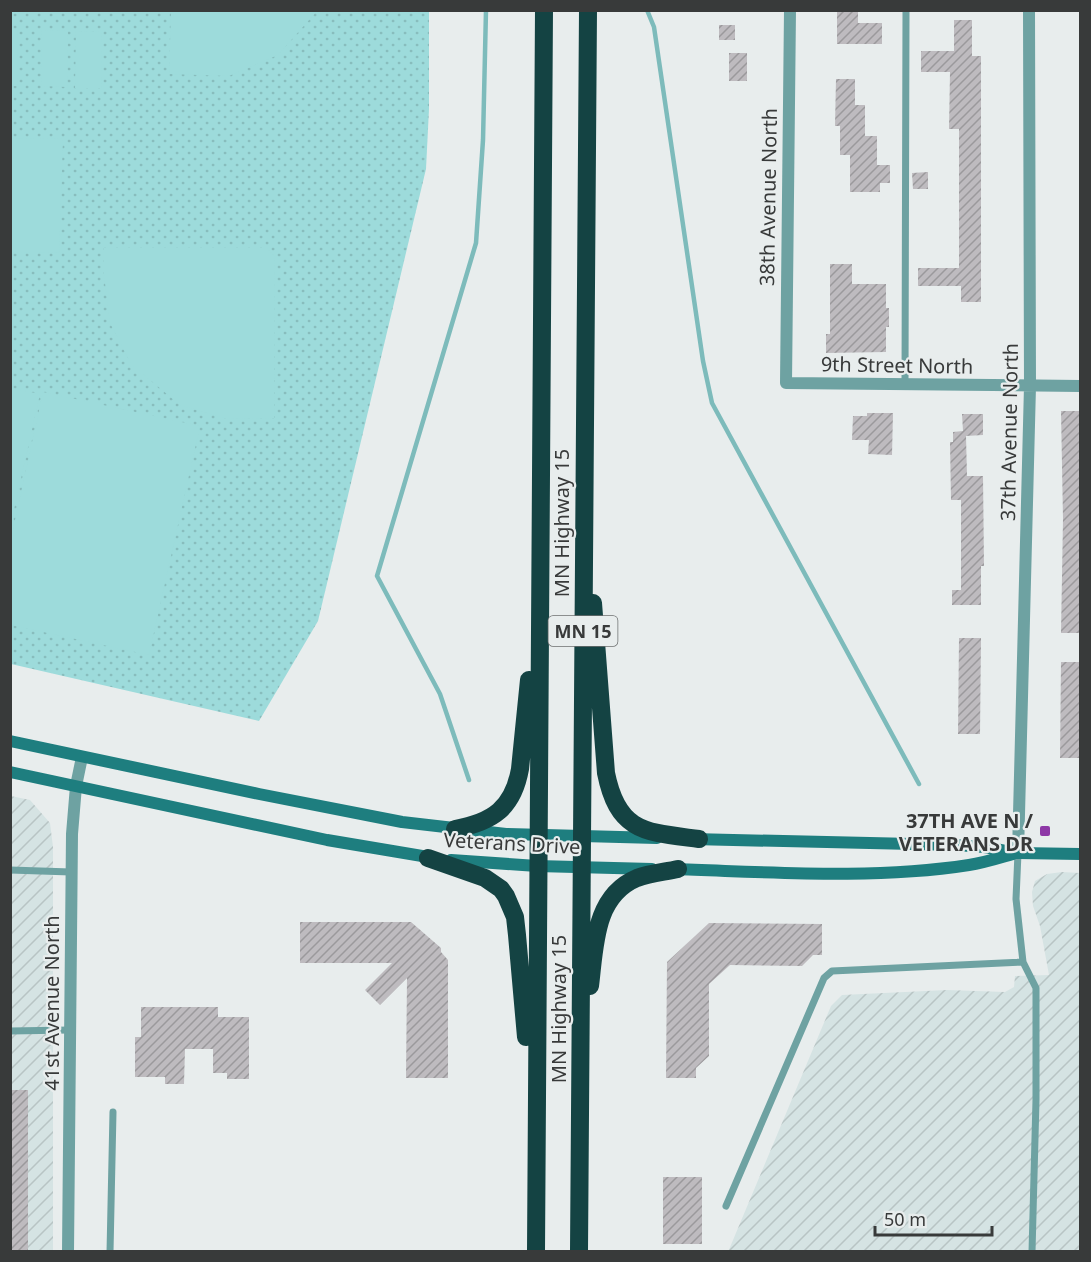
<svg xmlns="http://www.w3.org/2000/svg" width="1091" height="1262" font-family="'Noto Sans',sans-serif">
<defs>
<pattern id="industrial-furrows" width="10" height="10" patternUnits="userSpaceOnUse" patternTransform="scale(1.5)"><rect width="10" height="10" fill="#d5e3e3"/><path d="M-1 1l2-2M0 10L10 0M9 11l2-2" fill="none" stroke="#b8c4c4"/></pattern>
<pattern id="grass-dots" width="8" height="8" patternUnits="userSpaceOnUse" patternTransform="scale(1.5)"><rect width="8" height="8" fill="#9ddbdb"/><path d="M2 2h.1M6 6h.1" fill="none" stroke="#88bdbd" stroke-width="1.8" stroke-linecap="round"/></pattern>
<pattern id="building-hatch" width="6" height="6" patternUnits="userSpaceOnUse" patternTransform="scale(1.5)"><rect width="6" height="6" fill="#bebbbf"/><path d="M-1 1l2-2M0 6l6-6M5 7l2-2" fill="none" stroke="#9b999c"/></pattern>
</defs>
<rect width="100%" height="100%" fill="#e8eded"/>
<path fill="url(#industrial-furrows)" d="M 11,796 L 30,800 L 50,823 L 53,847 L 53,1251 L 11,1252 Z
M 1062,872 L 1080,873 L 1080,1251 L 728,1252 L 831,1006 L 842,995 L 947,990 L 1005,992 L 1014,987 L 1015,976 L 1049,975 L 1040,926 L 1033,906 L 1032,892 L 1035,881 L 1047,874 Z"/>
<path fill="url(#grass-dots)" d="M 11,11 L 429,11 L 429,109 L 426,169 L 318,621 L 259,721 L 11,664 Z"/>
<path fill="#9ddbdb" d="M 171,11 L 171,10 L 317,11 L 278,55 L 229,76 L 169,74 Z
M 11,30 L 18,30 L 17,86 L 11,86 Z
M 42,30 L 68,31 L 67,87 L 41,86 Z
M 76,31 L 102,32 L 101,88 L 75,88 Z
M 11,138 L 63,139 L 59,253 L 11,252 Z
M 104,248 L 267,248 L 275,257 L 274,418 L 227,419 L 180,405 L 131,364 L 110,323 L 104,275 Z
M 11,388 L 40,394 L 11,523 L 10,388 Z
M 43,392 L 200,426 L 149,655 L 11,625 L 11,538 Z"/>
<g fill="none" stroke-linecap="round" stroke-linejoin="round">
<path stroke="#7dbbbb" stroke-width="4.5" d="M 647,10 L 654,27 L 703,361 L 712,403 L 919,784
M 469,780 L 440,694 L 377,576 L 476,243 L 483,140 L 486,10"/>
</g>
<path fill="url(#building-hatch)" d="M 837,10 L 858,10 L 858,23 L 882,23 L 882,44 L 837,44 Z
M 954,20 L 972,20 L 972,56 L 981,56 L 981,302 L 961,302 L 961,286 L 918,286 L 918,268 L 959,268 L 959,129 L 949,129 L 950,72 L 921,72 L 921,51 L 954,51 Z
M 719,25 L 735,25 L 735,40 L 719,40 Z
M 729,53 L 747,53 L 747,81 L 729,81 Z
M 836,79 L 855,79 L 855,105 L 865,105 L 865,136 L 877,136 L 877,165 L 890,165 L 890,183 L 880,183 L 880,192 L 850,192 L 850,155 L 840,155 L 840,126 L 835,126 Z
M 928,172 L 928,189 L 913,189 L 912,173 Z
M 830,264 L 852,264 L 852,284 L 886,284 L 886,308 L 889,308 L 889,327 L 886,327 L 886,352 L 826,353 L 826,334 L 830,334 Z
M 1061,411 L 1080,411 L 1080,633 L 1061,633 L 1063,519 Z
M 867,413 L 893,413 L 892,455 L 868,454 L 869,440 L 852,440 L 853,416 L 867,416 Z
M 962,414 L 983,414 L 983,435 L 966,436 L 967,476 L 983,476 L 984,566 L 981,566 L 981,605 L 952,605 L 952,590 L 961,590 L 961,500 L 951,500 L 950,442 L 953,442 L 953,432 L 963,431 Z
M 959,638 L 981,638 L 980,734 L 958,734 Z
M 1061,662 L 1080,662 L 1080,758 L 1060,758 Z
M 300,922 L 411,922 L 441,948 L 441,952 L 448,960 L 448,1078 L 406,1078 L 407,978 L 380,1005 L 365,990 L 392,963 L 300,963 Z
M 709,923 L 822,924 L 822,955 L 813,955 L 802,966 L 730,965 L 709,984 L 709,1056 L 696,1068 L 696,1078 L 666,1078 L 667,962 Z
M 141,1007 L 218,1007 L 218,1017 L 249,1017 L 249,1079 L 227,1079 L 227,1073 L 213,1073 L 213,1049 L 185,1049 L 184,1084 L 165,1084 L 165,1077 L 135,1077 L 135,1037 L 141,1037 Z
M 10,1090 L 28,1090 L 28,1251 L 10,1251 Z
M 663,1177 L 702,1177 L 702,1244 L 663,1244 Z"/>
<g fill="none" stroke-linecap="round" stroke-linejoin="round">
<path stroke="#6ea2a2" stroke-width="7" d="M 905,384 L 906,10
M 10,870 L 71,872
M 1023,962 L 1036,988 L 1036,1100 L 1032,1252
M 10,1031 L 70,1030
M 726,1206 L 824,978 L 832,971 L 1023,962 L 1016,899 L 1018,853
M 110,1252 L 113,1112"/>
<path stroke="#6ea2a2" stroke-width="12" d="M 790,10 L 786,383 L 1080,386
M 1018,853 L 1030,386 L 1029,10
M 68,1252 L 72,834 L 76,786 L 82,757"/>
<path stroke="#1e7e7f" stroke-width="12" d="M 10,741 L 259,794 L 402,822 L 506,834 L 657,838
M 10,772 L 327,840 L 434,858
M 692,839 L 956,845 L 984,847 L 1018,853 L 1080,854
M 451,860 L 537,866 L 652,869
M 673,869 C 771,872 872,880 969,865 C 984,863 999,858 1013,854"/>
<path stroke="#144343" stroke-width="18" d="M 593,603 L 606,773 C 618,833 646,832 699,839
M 455,829 C 493,822 513,808 520,769 L 529,680
M 428,858 L 485,878 L 501,889 L 506,896 L 515,917 L 517,935 L 526,1037
M 590,986 C 595,946 594,896 637,878 C 650,873 665,872 678,869
M 536,1252 L 544,10
M 579,1252 L 588,10"/>
</g>
<rect fill="#8d38a6" stroke="#e8eded" stroke-width="2" x="1039" y="825" width="12" height="12" rx="3"/>
<g text-anchor="middle" dominant-baseline="central" stroke-width="4.5" stroke-linejoin="round" paint-order="stroke">
<rect fill="#e8eded" stroke="#6d7070" stroke-width="1.5" x="548.5" y="616" width="69" height="30" rx="4.5"/>
<g font-size="18" font-weight="bold" fill="#383a3a">
<text x="583" y="631">MN 15</text>
</g>
<g font-size="20" fill="#383a3a" stroke="#e8eded">
<text transform="translate(768 197) rotate(-89)">38th Avenue North</text>
<text transform="translate(897 365) rotate(1)">9th Street North</text>
<text transform="translate(1009 432) rotate(-89)">37th Avenue North</text>
<text transform="translate(561 523) rotate(-90)">MN Highway 15</text>
<text transform="translate(512 843) rotate(3)">Veterans Drive</text>
<text transform="translate(51 1003) rotate(-90)">41st Avenue North</text>
<text transform="translate(558 1009) rotate(-90)">MN Highway 15</text>
</g>
<g font-size="20" font-weight="bold" fill="#383a3a" stroke="#e8eded" text-anchor="end">
<text x="1033" y="820">37TH AVE N /<tspan x="1033" dy="23">VETERANS DR</tspan></text>
</g>
</g>
<rect width="1091" height="1262" fill="none" stroke="#383a3a" stroke-width="24"/>
<path d="M875 1226v9h117v-9" fill="none" stroke="#383a3a" stroke-width="3"/>
<text x="884" y="1226" font-size="18" fill="#383a3a" stroke="#e8eded" stroke-width="4.5" paint-order="stroke">50 m</text>
</svg>
